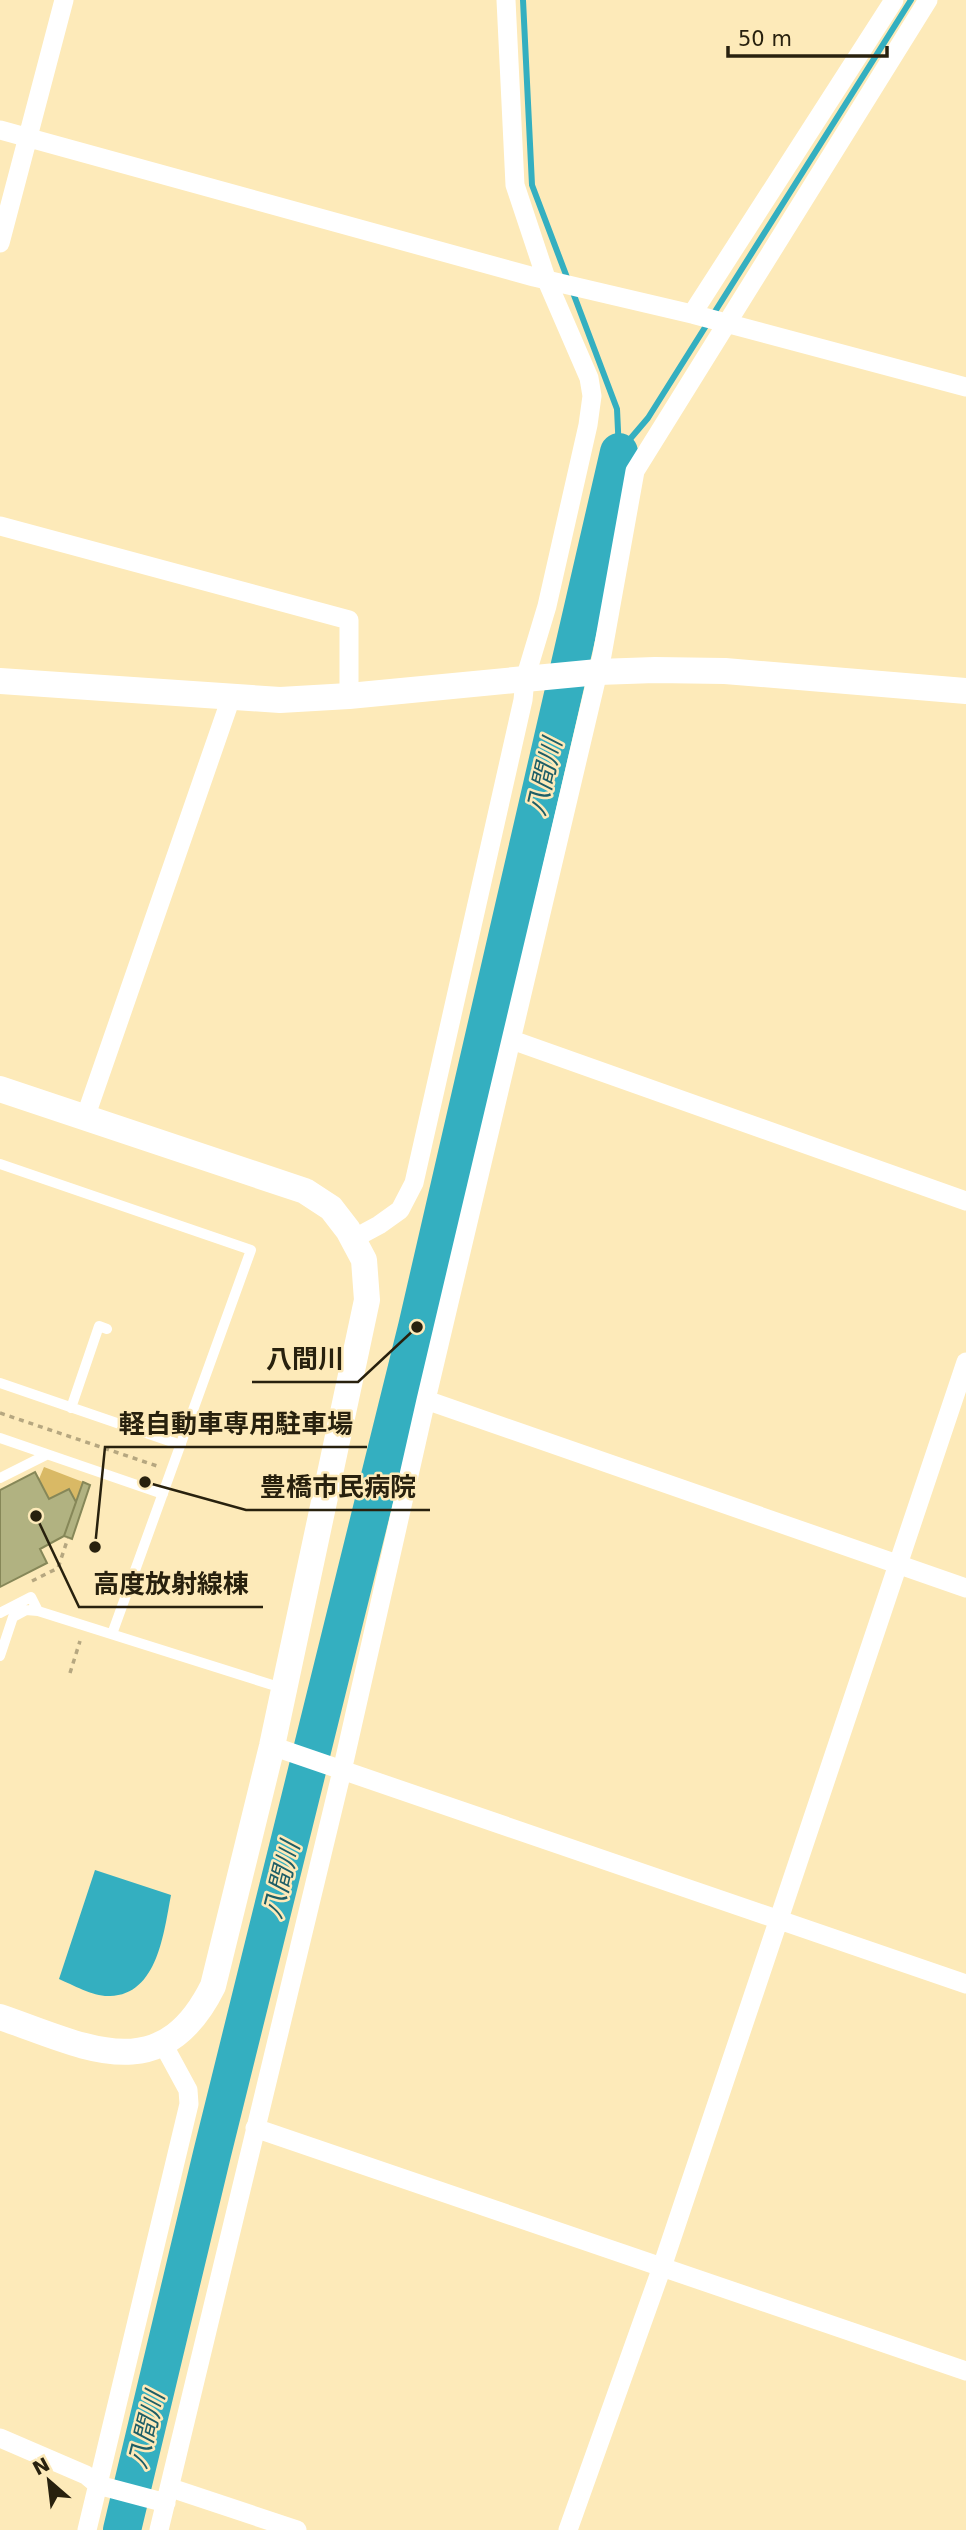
<svg xmlns="http://www.w3.org/2000/svg" width="966" height="2530" font-family="'DejaVu Sans','Noto Sans JP',sans-serif">
<rect width="100%" height="100%" fill="#fdeab9"/>
<path fill="#d9b965" d="M 44,1467 L 83,1482 L 76,1502 L 69,1489 L 49,1499 L 39,1479 Z"/>
<path fill="#34afc0" d="M 95,1870 L 171,1895 C 164,1931 158,1995 110,1996 C 94,1997 73,1985 59,1979 Z"/>
<g fill="none" stroke-linecap="round" stroke-linejoin="round">
<path stroke="#34afc0" stroke-width="6" d="M 523,0 L 532,185 L 568,280
M 572,290 L 617,409 L 619,452
M 619,452 L 648,418 L 911,0"/>
<path stroke="#34afc0" stroke-width="38" d="M 122,2530 L 212,2154 L 417,1327 L 619,452"/>
</g>
<path fill="#b1b281" stroke="#868758" stroke-width="2" d="M 35,1472 L 49,1499 L 69,1489 L 76,1502 L 64,1536 L 40,1549 L 47,1563 L 0,1587 L 0,1490 Z
M 83,1482 L 90,1485 L 72,1539 L 64,1536 Z"/>
<g fill="none" stroke-linecap="round" stroke-linejoin="round">
<path stroke="#b6a780" stroke-width="3.5" stroke-dasharray="5 5" stroke-linecap="butt" d="M 0,1413 L 157,1466
M 32,1581 L 58,1568 L 68,1538
M 70,1673 L 80,1641"/>
<path stroke="#fff" stroke-width="10" d="M 0,1164 L 251,1250 L 112,1634
M 0,1383 L 181,1445
M 71,1408 L 99,1326 L 107,1329
M 0,1438 L 163,1494
M 0,1478 L 46,1455
M 0,1613 L 31,1597 L 38,1611
M 0,1656 L 13,1617 L 26,1610 L 38,1611 L 282,1688"/>
<path stroke="#fff" stroke-width="19" d="M 0,130 L 534,277 L 692,314 L 966,387
M 0,243 L 64,0
M 692,314 L 894,0
M 0,526 L 349,620 L 349,696
M 512,1040 L 966,1201
M 85,1118 L 232,695
M 353,1239 L 379,1225 L 400,1210 L 414,1183 L 523,700 L 525,679 L 547,606 L 588,425 L 592,396 L 589,378 L 547,281 L 515,185 L 506,0
M 426,1400 L 966,1588
M 272,1746 L 966,1984
M 255,2128 L 966,2371
M 0,2438 L 86,2475 L 98,2485 L 166,2503
M 171,2488 L 297,2530
M 87,2530 L 189,2104 L 188,2090 L 163,2044
M 159,2530 L 342,1771 L 426,1400 L 602,655 L 635,471 L 928,0
M 568,2530 L 662,2267 L 966,1362"/>
<path stroke="#fff" stroke-width="26" d="M 0,681 L 280,700 L 349,696 L 598,672 L 655,670 L 725,671 L 966,691
M 0,1089 L 305,1191 L 331,1208 L 348,1230 L 364,1260 L 367,1300 L 272,1746 L 213,1986 C 161,2091 85,2046 0,2017"/>
</g>
<g text-anchor="middle" dominant-baseline="central" stroke-width="5" stroke-linejoin="round" paint-order="stroke">
<g font-size="26" font-style="italic" fill="#1d5e67" stroke="#fdeab9">
<text transform="translate(544 777) rotate(-77)">八間川</text>
<text transform="translate(281 1880) rotate(-76)">八間川</text>
<text transform="translate(146 2430) rotate(-76)">八間川</text>
</g>
</g>
<path fill="none" stroke="#28210e" stroke-width="2.5" d="M417 1327L358 1382H252M95 1547L105 1447H367M145 1482L246 1510H430M36 1516L79 1607H263"/>
<g fill="#28210e" stroke="#fdeab9" stroke-width="2.5">
<circle cx="417" cy="1327" r="7"/>
<circle cx="95" cy="1547" r="7"/>
<circle cx="145" cy="1482" r="7"/>
<circle cx="36" cy="1516" r="7"/>
</g>
<g font-size="26" text-anchor="middle" font-weight="bold" fill="#28210e" stroke="#fdeab9" stroke-width="5" stroke-linejoin="round" paint-order="stroke">
<text x="305" y="1368">八間川</text>
<text x="236" y="1433">軽自動車専用駐車場</text>
<text x="338" y="1496">豊橋市民病院</text>
<text x="171" y="1593">高度放射線棟</text>
</g>
<g transform="translate(49 2481) rotate(332)" stroke="#fdeab9" stroke-width="5" paint-order="stroke">
<path d="M0-5L12 26L0 18L-12 26Z" fill="#28210e"/>
<text y="-10" font-size="19" font-weight="bold" text-anchor="middle" fill="#28210e">N</text>
</g>
<path d="M728 46v10h159v-10" fill="none" stroke="#28210e" stroke-width="3.5"/>
<text x="738" y="46" font-size="21" fill="#28210e" stroke="#fdeab9" stroke-width="5" paint-order="stroke">50 m</text>
</svg>
